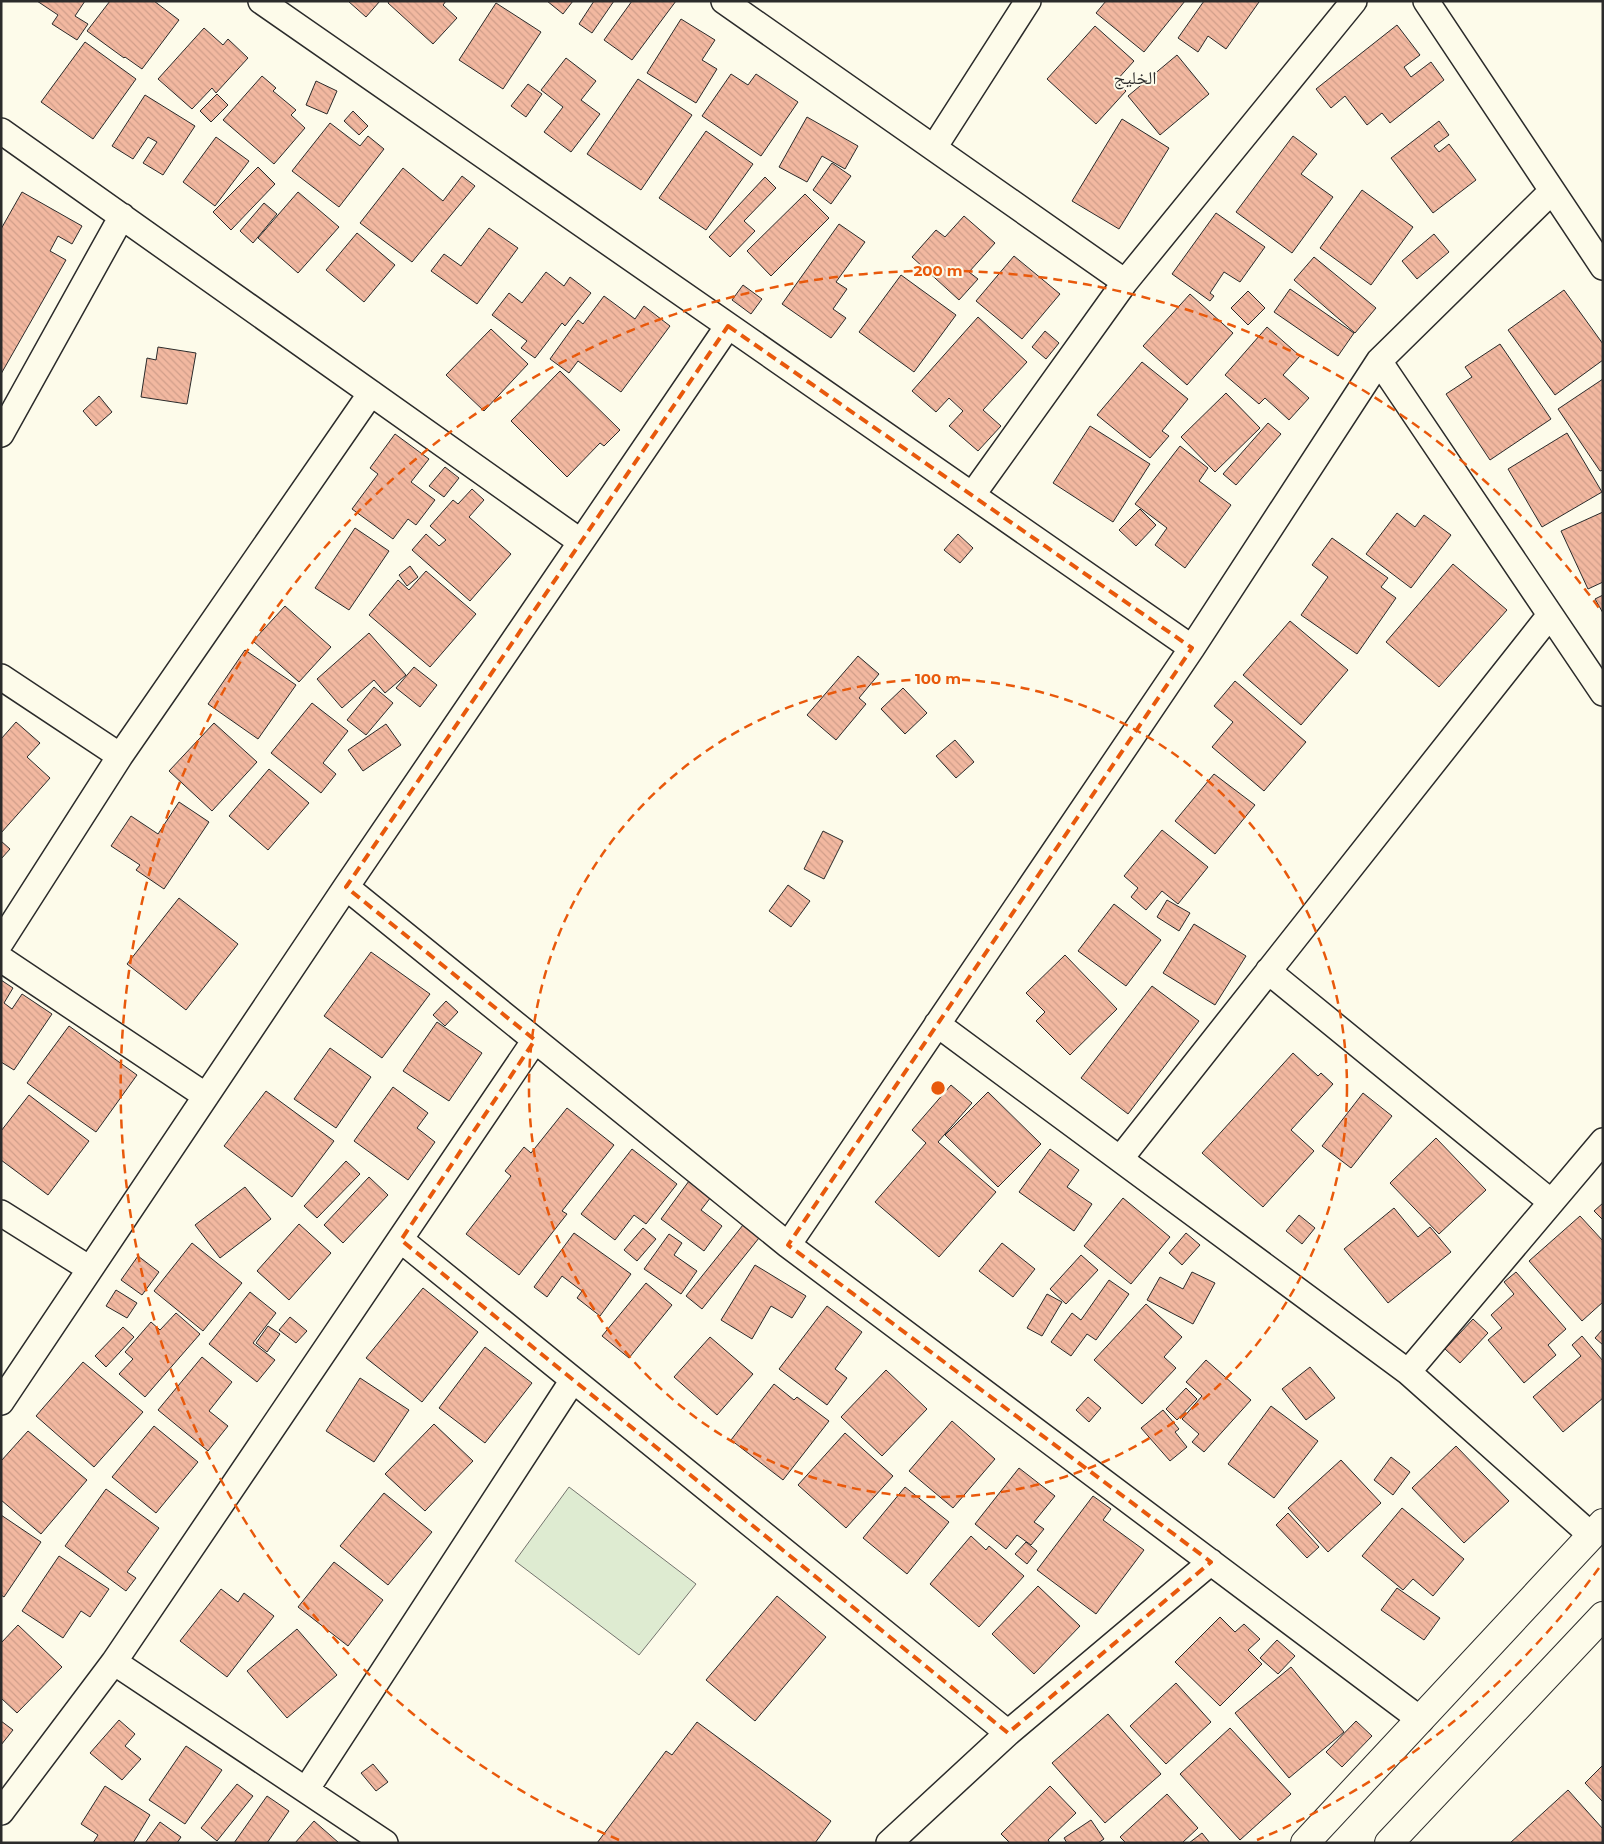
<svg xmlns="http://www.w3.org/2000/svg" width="1604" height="1844" font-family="Montserrat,'Noto Naskh Arabic',sans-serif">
<defs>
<pattern id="building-back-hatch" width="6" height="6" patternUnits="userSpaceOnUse" patternTransform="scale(1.25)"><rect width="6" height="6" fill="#f2b8a0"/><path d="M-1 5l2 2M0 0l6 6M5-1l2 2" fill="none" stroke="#d09e8a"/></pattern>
</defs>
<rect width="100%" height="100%" fill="#fdfbea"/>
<path fill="#deebd1" stroke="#74746e" d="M 569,1487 L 696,1584 L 639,1655 L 515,1561 Z"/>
<path fill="url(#building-back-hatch)" stroke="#2b2b2b" d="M 37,1 L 85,1 L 75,16 L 88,24 L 77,40 L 52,24 L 58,15 Z
M 110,1 L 154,1 L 179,20 L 142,69 L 125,57 L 124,58 L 87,31 Z
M 348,1 L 380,1 L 366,17 Z
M 389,1 L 446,1 L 443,5 L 457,18 L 433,44 L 388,3 Z
M 547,1 L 573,1 L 563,14 Z
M 594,1 L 614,1 L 592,33 L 579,24 Z
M 632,1 L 676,1 L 632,60 L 604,40 Z
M 1106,1 L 1185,1 L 1144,52 L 1096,13 Z
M 1204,1 L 1257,1 L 1259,2 L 1226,49 L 1208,36 L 1198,52 L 1178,38 Z
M 496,3 L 541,32 L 503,89 L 459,60 Z
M 681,19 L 715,40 L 702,60 L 717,69 L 696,103 L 647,73 Z
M 1397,25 L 1420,55 L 1404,67 L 1411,77 L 1431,62 L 1444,80 L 1390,123 L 1382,113 L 1367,125 L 1345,96 L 1331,108 L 1316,89 Z
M 1095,26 L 1134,61 L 1116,81 L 1126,91 L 1096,124 L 1047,79 Z
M 204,28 L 223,45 L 228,39 L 248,58 L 216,93 L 212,88 L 192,109 L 158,79 Z
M 85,42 L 136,79 L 93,139 L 41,102 Z
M 1177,55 L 1209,94 L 1160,135 L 1128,96 Z
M 566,58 L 596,81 L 581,100 L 600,114 L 571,152 L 544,132 L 563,107 L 541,90 Z
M 731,74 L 748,85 L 756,74 L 798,102 L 761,156 L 702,116 Z
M 262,76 L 276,88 L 273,91 L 296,110 L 291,115 L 305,128 L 274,164 L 223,120 Z
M 638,79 L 692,115 L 641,190 L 587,154 Z
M 316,81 L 337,91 L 327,114 L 306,105 Z
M 528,84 L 542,94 L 526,117 L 511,106 Z
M 217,94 L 228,105 L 211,122 L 200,111 Z
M 145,95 L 195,126 L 163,175 L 143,163 L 157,142 L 148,137 L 133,159 L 112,146 Z
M 353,111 L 368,126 L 359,135 L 344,121 Z
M 807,117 L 858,146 L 845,169 L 822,156 L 807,182 L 779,167 Z
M 1122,119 L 1169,148 L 1119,229 L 1072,201 Z
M 1439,121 L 1449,135 L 1434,146 L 1439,152 L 1449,144 L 1476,180 L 1433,213 L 1391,158 Z
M 330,123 L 360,146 L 368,136 L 384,149 L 339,207 L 292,171 Z
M 706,131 L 753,164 L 706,230 L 659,198 Z
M 1293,136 L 1317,154 L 1301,174 L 1333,197 L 1292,253 L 1236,212 Z
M 216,137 L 249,161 L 215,206 L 183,182 Z
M 832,163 L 851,176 L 831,204 L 813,190 Z
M 258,167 L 275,184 L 231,230 L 213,212 Z
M 403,168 L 443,201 L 462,176 L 475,186 L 412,262 L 360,223 Z
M 765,177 L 776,188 L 744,221 L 755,231 L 730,257 L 709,237 Z
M 1362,190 L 1413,227 L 1371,285 L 1320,248 Z
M 22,192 L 82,226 L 72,244 L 58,236 L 50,251 L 66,260 L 1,374 L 1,229 Z
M 298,192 L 339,227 L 298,273 L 258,238 Z
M 805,194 L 829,218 L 771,276 L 747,251 Z
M 264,203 L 277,214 L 253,243 L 240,231 Z
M 1216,213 L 1265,247 L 1240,282 L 1224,272 L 1210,293 L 1214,296 L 1210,301 L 1172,274 Z
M 964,216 L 995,243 L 969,272 L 978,279 L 959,300 L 912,257 L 936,230 L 945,237 Z
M 839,224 L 865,242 L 836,282 L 847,289 L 833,309 L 846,318 L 831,338 L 782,304 Z
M 489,228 L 518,248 L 477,304 L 431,271 L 444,254 L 461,266 Z
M 357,233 L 395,265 L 364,302 L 326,270 Z
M 1434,234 L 1449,252 L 1417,279 L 1402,261 Z
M 1014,256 L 1060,294 L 1022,339 L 976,301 Z
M 1314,257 L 1376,308 L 1355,333 L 1294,280 Z
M 546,272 L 564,286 L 570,277 L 591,293 L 565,326 L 562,323 L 535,358 L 521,348 L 527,341 L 492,315 L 509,293 L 522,303 Z
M 901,275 L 956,315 L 914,372 L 859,332 Z
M 743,285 L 762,299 L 751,314 L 732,300 Z
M 1290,289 L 1354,333 L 1338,356 L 1274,312 Z
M 1564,290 L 1603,344 L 1603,360 L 1555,395 L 1508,330 Z
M 1248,291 L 1265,308 L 1248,325 L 1231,308 Z
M 1190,294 L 1233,333 L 1187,385 L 1143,346 Z
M 604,296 L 635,319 L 644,306 L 670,326 L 621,392 L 578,361 L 569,373 L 550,359 L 578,320 L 583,324 Z
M 978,317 L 1027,362 L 983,410 L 1001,426 L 978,451 L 949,426 L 963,411 L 949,398 L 936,412 L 912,391 Z
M 1267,327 L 1300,356 L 1283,375 L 1309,398 L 1289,420 L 1265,398 L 1259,404 L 1225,375 Z
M 491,329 L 528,364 L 484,411 L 446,375 Z
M 1045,331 L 1059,343 L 1046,359 L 1032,347 Z
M 1500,344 L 1551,419 L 1490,460 L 1446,394 L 1472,377 L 1465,367 Z
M 158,347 L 196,353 L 187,404 L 141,397 L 147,358 L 156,360 Z
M 1142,362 L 1188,399 L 1162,431 L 1169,436 L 1150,458 L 1097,415 Z
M 560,371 L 620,430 L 604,446 L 600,443 L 567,477 L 511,421 Z
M 1603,379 L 1603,470 L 1600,471 L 1558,409 Z
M 1226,393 L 1260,428 L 1215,472 L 1181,437 Z
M 99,396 L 112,412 L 96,426 L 83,411 Z
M 1268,423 L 1281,434 L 1236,485 L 1223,474 Z
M 1090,426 L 1150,464 L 1113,522 L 1053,483 Z
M 1567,433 L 1602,492 L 1542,527 L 1508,469 Z
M 395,434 L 429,459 L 411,482 L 435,500 L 416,525 L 408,519 L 393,539 L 352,509 L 378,474 L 370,468 Z
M 1180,446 L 1208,468 L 1199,481 L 1231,505 L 1185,568 L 1155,545 L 1167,528 L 1135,504 Z
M 445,467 L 459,478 L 444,497 L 429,486 Z
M 472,489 L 484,500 L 469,517 L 511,554 L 470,601 L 412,550 L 426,534 L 439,546 L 446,540 L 430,526 L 453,500 L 458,504 Z
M 1140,509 L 1156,525 L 1136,546 L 1119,530 Z
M 1603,512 L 1603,582 L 1588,589 L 1561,531 Z
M 1397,513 L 1415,527 L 1424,515 L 1451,535 L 1411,588 L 1366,554 Z
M 355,528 L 389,551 L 349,610 L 315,588 Z
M 958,534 L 973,548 L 960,563 L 944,550 Z
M 1332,538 L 1388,578 L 1381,587 L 1396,598 L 1357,654 L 1301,615 L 1328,577 L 1312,565 Z
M 1453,564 L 1507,610 L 1439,687 L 1386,642 Z
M 410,566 L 418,577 L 407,586 L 399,575 Z
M 426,571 L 476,614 L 430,667 L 369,615 L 398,580 L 409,590 Z
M 1603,595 L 1603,613 L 1595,599 Z
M 285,606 L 331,647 L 299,682 L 253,641 Z
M 1290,621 L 1348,670 L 1301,725 L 1243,675 Z
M 369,633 L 406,675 L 385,693 L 374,680 L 342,708 L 317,679 Z
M 245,650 L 296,685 L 258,739 L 208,704 Z
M 858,656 L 879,674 L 859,698 L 866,704 L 836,740 L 807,715 Z
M 414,667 L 437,685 L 420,707 L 396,688 Z
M 1235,681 L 1306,742 L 1264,791 L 1212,747 L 1233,722 L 1214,706 Z
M 374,687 L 393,703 L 366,735 L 347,720 Z
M 903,688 L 927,713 L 905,734 L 881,709 Z
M 312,703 L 348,731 L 323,763 L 336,774 L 321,793 L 271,753 Z
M 16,722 L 40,743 L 27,757 L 50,778 L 1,833 L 1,739 Z
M 214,723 L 257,762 L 212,811 L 169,771 Z
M 386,724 L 401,745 L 363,771 L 348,750 Z
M 955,740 L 974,762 L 956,778 L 936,756 Z
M 269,769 L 309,803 L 268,850 L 229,816 Z
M 1214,774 L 1255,805 L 1215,854 L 1175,821 Z
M 179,802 L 209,822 L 164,889 L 136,870 L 140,865 L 111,846 L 131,816 L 158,834 Z
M 1162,830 L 1208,867 L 1178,904 L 1162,891 L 1146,910 L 1131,897 L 1138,888 L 1124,876 Z
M 823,831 L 843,841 L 824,879 L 804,869 Z
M 1,841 L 10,849 L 1,859 Z
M 788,885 L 810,901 L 791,927 L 769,911 Z
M 179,898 L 238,944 L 186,1010 L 127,964 Z
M 1167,900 L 1190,913 L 1179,931 L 1157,917 Z
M 1114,904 L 1161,940 L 1126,986 L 1078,951 Z
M 1194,924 L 1246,956 L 1215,1005 L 1163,973 Z
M 371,952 L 430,994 L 382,1058 L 324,1016 Z
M 1065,955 L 1117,1009 L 1070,1055 L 1036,1021 L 1045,1012 L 1026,993 Z
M 1,980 L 13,988 L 4,1003 L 12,1009 L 22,994 L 52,1014 L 14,1070 L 1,1062 Z
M 1152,986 L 1199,1021 L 1128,1114 L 1081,1078 Z
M 446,1001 L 458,1012 L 445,1026 L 433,1015 Z
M 437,1022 L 482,1053 L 449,1101 L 403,1071 Z
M 69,1026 L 137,1075 L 96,1132 L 27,1083 Z
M 330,1048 L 371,1077 L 336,1128 L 294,1099 Z
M 1293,1053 L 1318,1076 L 1321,1073 L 1333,1084 L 1291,1130 L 1314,1151 L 1263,1207 L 1202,1153 Z
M 951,1085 L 972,1103 L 938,1142 L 996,1192 L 939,1257 L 875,1202 L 926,1143 L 912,1130 Z
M 393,1087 L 428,1113 L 417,1128 L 435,1142 L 408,1180 L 354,1141 Z
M 266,1091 L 334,1141 L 292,1197 L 224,1146 Z
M 988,1092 L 1041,1144 L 998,1187 L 945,1135 Z
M 1363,1093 L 1392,1116 L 1351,1168 L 1322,1146 Z
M 29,1095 L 89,1141 L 48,1195 L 1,1160 L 1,1131 Z
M 567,1108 L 614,1145 L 562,1211 L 567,1214 L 519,1275 L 466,1234 L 511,1176 L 505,1171 L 524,1147 L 531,1153 Z
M 1436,1138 L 1486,1190 L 1439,1234 L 1390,1183 Z
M 632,1149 L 677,1184 L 646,1224 L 634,1215 L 615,1240 L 581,1214 Z
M 1050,1149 L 1079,1170 L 1067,1187 L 1092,1204 L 1074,1231 L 1019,1192 Z
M 346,1161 L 360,1174 L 317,1218 L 304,1206 Z
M 369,1177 L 388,1195 L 343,1243 L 324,1225 Z
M 689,1181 L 711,1197 L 701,1210 L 722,1226 L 704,1251 L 661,1219 Z
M 245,1187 L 271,1219 L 220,1258 L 195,1225 Z
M 1123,1198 L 1170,1237 L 1131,1284 L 1084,1246 Z
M 1603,1203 L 1603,1220 L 1594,1211 Z
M 1394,1208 L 1418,1237 L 1430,1227 L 1451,1252 L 1388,1303 L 1344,1249 Z
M 1299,1215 L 1315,1228 L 1302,1244 L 1286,1231 Z
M 1580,1216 L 1603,1241 L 1603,1302 L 1582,1321 L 1529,1261 Z
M 299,1224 L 331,1253 L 289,1300 L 257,1271 Z
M 743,1225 L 759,1238 L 702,1309 L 686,1296 Z
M 643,1228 L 656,1239 L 637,1261 L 624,1250 Z
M 574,1233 L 631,1274 L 600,1316 L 577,1298 L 582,1291 L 562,1276 L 547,1297 L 534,1287 Z
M 1186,1233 L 1200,1245 L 1182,1265 L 1169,1253 Z
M 669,1234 L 682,1243 L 674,1255 L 697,1271 L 681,1294 L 644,1269 Z
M 192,1243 L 242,1283 L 203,1331 L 154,1291 Z
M 1002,1243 L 1035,1269 L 1013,1297 L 979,1271 Z
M 1081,1255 L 1098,1270 L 1066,1304 L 1050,1289 Z
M 138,1256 L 159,1272 L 142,1295 L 121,1280 Z
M 755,1265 L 806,1296 L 792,1318 L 771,1306 L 752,1339 L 721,1320 Z
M 1192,1272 L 1215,1283 L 1193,1324 L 1147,1300 L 1160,1277 L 1183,1289 Z
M 1516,1272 L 1566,1329 L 1548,1345 L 1556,1355 L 1524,1383 L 1488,1340 L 1502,1328 L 1491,1315 L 1514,1294 L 1504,1282 Z
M 1109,1280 L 1129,1294 L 1096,1340 L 1087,1334 L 1071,1356 L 1051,1342 L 1072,1313 L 1081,1320 Z
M 646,1283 L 672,1305 L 629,1358 L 602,1336 Z
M 423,1288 L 478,1332 L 422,1402 L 366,1358 Z
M 116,1290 L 137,1303 L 127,1318 L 106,1306 Z
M 250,1292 L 276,1313 L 253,1343 L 275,1360 L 257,1382 L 209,1344 Z
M 1047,1294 L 1062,1302 L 1042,1336 L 1027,1328 Z
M 1146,1304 L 1182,1337 L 1164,1357 L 1176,1368 L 1142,1404 L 1094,1360 Z
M 827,1306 L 862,1332 L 835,1369 L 847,1378 L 827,1405 L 779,1369 Z
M 176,1313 L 200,1334 L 145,1397 L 119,1374 L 133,1359 L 125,1352 L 151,1322 L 160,1330 Z
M 290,1317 L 307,1331 L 296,1343 L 279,1330 Z
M 1473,1319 L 1488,1333 L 1460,1363 L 1445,1349 Z
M 268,1326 L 280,1334 L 267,1352 L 256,1343 Z
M 123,1327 L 134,1337 L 106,1367 L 95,1356 Z
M 1603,1329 L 1603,1345 L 1595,1338 Z
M 1582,1336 L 1603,1361 L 1603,1398 L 1563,1432 L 1533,1397 L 1581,1356 L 1572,1345 Z
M 710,1337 L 753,1374 L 717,1415 L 674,1377 Z
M 485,1347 L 532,1383 L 485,1443 L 439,1408 Z
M 202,1357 L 232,1382 L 209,1411 L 228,1426 L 208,1451 L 158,1410 Z
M 1206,1360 L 1251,1400 L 1204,1452 L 1192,1442 L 1199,1434 L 1182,1419 L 1202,1396 L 1186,1382 Z
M 83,1362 L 143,1412 L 94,1467 L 36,1416 Z
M 1310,1367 L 1335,1398 L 1306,1420 L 1282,1389 Z
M 886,1370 L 927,1409 L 882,1456 L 841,1417 Z
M 360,1378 L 409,1410 L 374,1462 L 326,1431 Z
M 774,1384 L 794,1400 L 797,1397 L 829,1421 L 783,1480 L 731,1440 Z
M 1186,1388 L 1197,1399 L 1177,1420 L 1166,1409 Z
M 1088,1397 L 1101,1408 L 1089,1422 L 1076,1410 Z
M 1271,1406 L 1318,1441 L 1274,1498 L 1228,1464 Z
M 1163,1410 L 1179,1429 L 1175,1432 L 1187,1447 L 1170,1461 L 1141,1428 Z
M 952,1421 L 995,1459 L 953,1508 L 909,1471 Z
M 434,1424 L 473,1461 L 425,1511 L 385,1474 Z
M 154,1426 L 198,1462 L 156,1513 L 112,1477 Z
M 28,1431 L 87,1480 L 41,1534 L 1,1500 L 1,1461 Z
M 845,1433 L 893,1476 L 846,1528 L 798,1485 Z
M 1456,1446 L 1509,1501 L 1464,1543 L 1412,1488 Z
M 1391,1457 L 1410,1472 L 1393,1495 L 1374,1480 Z
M 1341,1460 L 1381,1503 L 1328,1552 L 1288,1508 Z
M 1019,1468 L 1055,1496 L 1034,1522 L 1044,1529 L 1031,1545 L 1017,1535 L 1006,1549 L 975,1524 Z
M 905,1487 L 949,1522 L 907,1574 L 863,1538 Z
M 106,1489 L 159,1528 L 127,1572 L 136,1578 L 126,1591 L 65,1546 Z
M 384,1493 L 432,1532 L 388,1585 L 340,1546 Z
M 1093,1496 L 1111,1509 L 1103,1520 L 1144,1550 L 1096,1614 L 1037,1570 Z
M 1402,1508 L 1464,1559 L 1433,1596 L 1413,1579 L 1403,1590 L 1362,1556 Z
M 1288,1513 L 1319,1547 L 1307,1558 L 1276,1525 Z
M 1,1515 L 41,1542 L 4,1597 L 1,1595 Z
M 971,1536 L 986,1550 L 989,1546 L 1024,1576 L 979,1627 L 930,1584 Z
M 1026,1542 L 1037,1551 L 1027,1564 L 1015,1554 Z
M 59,1556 L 109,1589 L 90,1617 L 81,1611 L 63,1638 L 22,1611 Z
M 334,1562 L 383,1600 L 348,1646 L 298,1607 Z
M 1038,1586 L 1080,1626 L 1034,1674 L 992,1634 Z
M 1397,1588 L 1440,1618 L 1424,1640 L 1381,1610 Z
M 221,1589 L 238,1602 L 244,1593 L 274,1616 L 227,1677 L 180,1641 Z
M 777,1596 L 826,1637 L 755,1721 L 706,1680 Z
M 1220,1617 L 1235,1632 L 1244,1624 L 1260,1639 L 1248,1650 L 1262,1664 L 1220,1706 L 1175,1662 Z
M 18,1625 L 62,1667 L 17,1713 L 1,1698 L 1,1643 Z
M 297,1629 L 337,1675 L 287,1718 L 247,1671 Z
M 1277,1640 L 1295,1656 L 1278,1674 L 1260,1658 Z
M 1291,1667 L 1344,1732 L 1289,1778 L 1235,1713 Z
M 1176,1683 L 1211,1722 L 1166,1764 L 1130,1726 Z
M 1108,1714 L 1161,1774 L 1105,1823 L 1052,1763 Z
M 119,1720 L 135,1734 L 125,1746 L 141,1759 L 122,1780 L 90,1753 Z
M 1,1721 L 13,1730 L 1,1745 Z
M 1356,1721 L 1372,1736 L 1342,1767 L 1326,1752 Z
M 697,1722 L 831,1821 L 815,1843 L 597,1843 L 666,1751 L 672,1755 Z
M 1230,1728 L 1291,1794 L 1240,1840 L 1180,1774 Z
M 186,1746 L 222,1770 L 185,1824 L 149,1800 Z
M 373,1764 L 388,1782 L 376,1791 L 361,1773 Z
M 1603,1765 L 1603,1802 L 1585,1783 Z
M 237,1784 L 253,1796 L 217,1841 L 201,1828 Z
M 105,1786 L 150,1815 L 133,1843 L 93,1843 L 98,1835 L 81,1824 Z
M 1050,1786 L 1076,1813 L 1048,1840 L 1050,1843 L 1010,1843 L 1001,1834 Z
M 1568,1790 L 1603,1829 L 1603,1843 L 1510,1843 Z
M 1167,1794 L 1198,1828 L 1182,1843 L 1126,1843 L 1120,1837 Z
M 267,1796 L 289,1811 L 267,1843 L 234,1843 Z
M 1091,1820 L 1104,1839 L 1098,1843 L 1067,1843 L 1064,1838 Z
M 314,1821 L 339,1843 L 295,1843 Z
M 160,1822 L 181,1837 L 177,1843 L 145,1843 Z
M 1202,1833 L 1210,1843 L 1189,1843 Z"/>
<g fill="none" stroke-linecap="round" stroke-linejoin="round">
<defs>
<path id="street" d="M 261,1 L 1192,648
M 724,1 L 1125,282
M 1426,1 L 1603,267
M 1,131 L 581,542
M 935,146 L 1028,1
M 1379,361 L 1603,693
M 1,434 L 122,216
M 973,494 L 1125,282 L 1354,1
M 1,677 L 120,756
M 346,887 L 788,1245 L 1421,1720
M 1,942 L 120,756 L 371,393
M 1,959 L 206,1096
M 1268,971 L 1551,1202
M 937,1024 L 1408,1372 L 1591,1535
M 1120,1159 L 1550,615
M 1,1213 L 90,1269
M 401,1240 L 1008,1733
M 788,1245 L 1192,648 L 1379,361 L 1552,191
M 1408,1372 L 1603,1141
M 1,1402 L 346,887 L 728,326
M 114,1662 L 385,1843
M 306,1790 L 573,1380
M 1,1812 L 114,1662 L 535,1040
M 889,1843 L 1008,1733 L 1211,1562"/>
<path id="secondary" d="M 1305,1843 L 1603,1523
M 1389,1843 L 1603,1616"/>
</defs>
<use href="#street" stroke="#2b2b2b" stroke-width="28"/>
<use href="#secondary" stroke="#2b2b2b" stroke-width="30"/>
<use href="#street" stroke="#fdfbea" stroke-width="25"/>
<use href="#secondary" stroke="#fdfbea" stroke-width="28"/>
</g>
<path fill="none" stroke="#e8590c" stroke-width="4" stroke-dasharray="10 6" stroke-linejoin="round" d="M 728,326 L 1192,648 L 788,1245 L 1211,1562 L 1008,1733 L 401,1240 L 535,1040 L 346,887 Z"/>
<g fill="none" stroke="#e8590c" stroke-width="2.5" stroke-dasharray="9 6">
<circle cx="938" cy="1088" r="409"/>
<path d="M1599 1568A817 817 0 0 1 1257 1840M619 1840A817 817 0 1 1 1599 608"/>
</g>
<g text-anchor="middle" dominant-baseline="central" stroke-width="4" stroke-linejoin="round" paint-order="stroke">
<g font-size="18" fill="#2b2b2b" stroke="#fdfbea">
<text x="1135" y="78">الخليج</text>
</g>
</g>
<circle cx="938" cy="1088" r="8" fill="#e8590c" stroke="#fdfbea" stroke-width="2.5"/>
<g font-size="15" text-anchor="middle" font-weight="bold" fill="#e8590c" stroke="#fdfbea" stroke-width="4" stroke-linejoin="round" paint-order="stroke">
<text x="938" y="276">200 m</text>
<text x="938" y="684">100 m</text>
</g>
<rect width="1604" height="1844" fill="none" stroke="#2b2b2b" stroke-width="5"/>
</svg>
